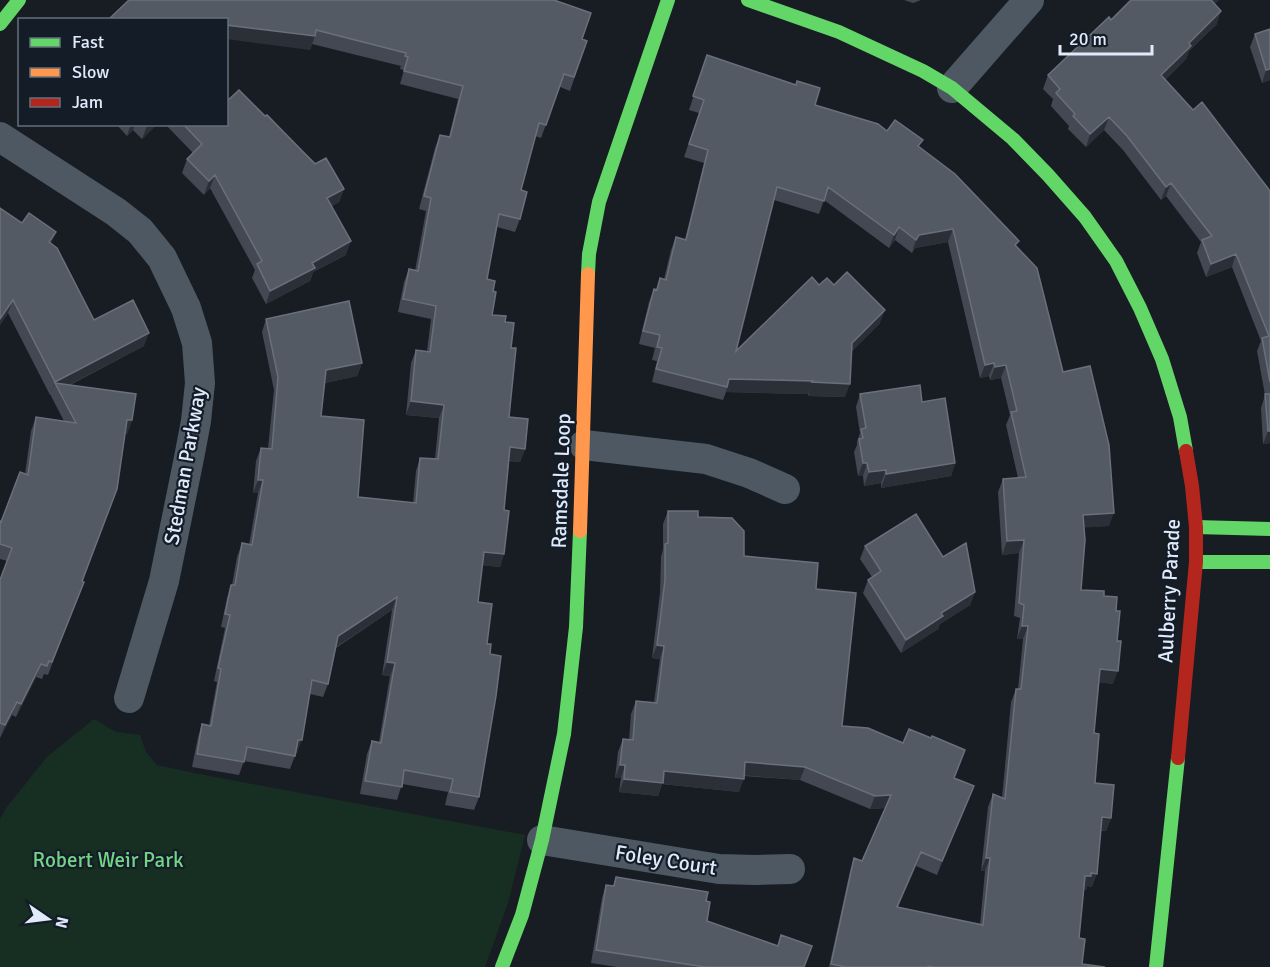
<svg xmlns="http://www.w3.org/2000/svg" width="1270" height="967" font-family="Signika,sans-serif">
<rect width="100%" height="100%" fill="#181d24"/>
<path fill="#172e22" d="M 94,719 L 116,732 L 140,735 L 146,752 L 157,765 L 199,774 L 525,835 L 508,903 L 485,967 L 0,967 L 0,819 L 6,808 L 47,757 Z"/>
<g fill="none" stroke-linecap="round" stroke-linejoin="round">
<path stroke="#4e5862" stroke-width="30" d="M 952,88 L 1029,0
M 0,137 L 116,212 L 140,231 L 162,258 L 186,308 L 197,343 L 200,383 L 196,421 L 189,458 L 164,581 L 129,698
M 584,445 L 706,459 L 749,473 L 785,489
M 542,840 L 719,869 L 755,870 L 790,869"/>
<path stroke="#63d668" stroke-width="14" d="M 748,0 L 839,32 L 923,71 L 952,88 L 1013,139 L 1048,175 L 1085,217 L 1116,261 L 1140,308 L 1162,359 L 1180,417 L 1186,451
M 0,24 L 19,0
M 588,274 L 589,254 L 599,202 L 668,0
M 1196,527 L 1270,529
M 1196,562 L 1270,562
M 502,967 L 522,915 L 542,840 L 564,734 L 576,627 L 580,531
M 1156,967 L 1178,758"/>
<path stroke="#ff974d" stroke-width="14" d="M 580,531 L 588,274"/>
<path stroke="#b3261e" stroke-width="14" d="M 1178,758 L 1196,562 L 1196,527 L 1192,486 L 1186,451"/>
</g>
<path fill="#434852" d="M 163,0 L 582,39 L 587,41 L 570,91 L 560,87 L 541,138 L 535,136 L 521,190 L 520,219 L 515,232 L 497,227 L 487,279 L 493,291 L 492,315 L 505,322 L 511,348 L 509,417 L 525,449 L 520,462 L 509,461 L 504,510 L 504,554 L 500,567 L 482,565 L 478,602 L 487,644 L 490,654 L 479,797 L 474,810 L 445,805 L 448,792 L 402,784 L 397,800 L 360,794 L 367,754 L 372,741 L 379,742 L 390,676 L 382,675 L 392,610 L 336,648 L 328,684 L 323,697 L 310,694 L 297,753 L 296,753 L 290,769 L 244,761 L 239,775 L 192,767 L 198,737 L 202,724 L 209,725 L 217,682 L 214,681 L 225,628 L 221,627 L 227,598 L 231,585 L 232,585 L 237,557 L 242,543 L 249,545 L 258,493 L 253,493 L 256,461 L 261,448 L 268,448 L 274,390 L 262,332 L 266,319 L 362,363 L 357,376 L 325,383 L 321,416 L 358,497 L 413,503 L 416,471 L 420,458 L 435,459 L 439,418 L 406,415 L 411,363 L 416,350 L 427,351 L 431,319 L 398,312 L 404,282 L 409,269 L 415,271 L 426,211 L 419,209 L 435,148 L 440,135 L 449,137 L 458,99 L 400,84 L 404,70 L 400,69 L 401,66 L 312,44 L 310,50 Z
M 904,0 L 921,0 L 913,3 Z
M 1215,4 L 1217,24 L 1189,51 L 1186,59 L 1165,80 L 1270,191 L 1270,443 L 1263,444 L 1261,408 L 1265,395 L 1257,351 L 1261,341 L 1232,267 L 1206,277 L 1197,253 L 1201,242 L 1166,196 L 1161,200 L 1123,150 L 1104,130 L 1086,147 L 1068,129 L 1069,126 L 1051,106 L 1053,99 L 1043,89 L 1048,75 L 1111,20 Z
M 1270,29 L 1270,80 L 1262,83 L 1250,47 L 1255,34 Z
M 707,55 L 815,105 L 887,131 L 920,147 L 1017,247 L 1063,372 L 1109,526 L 1084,527 L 1081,590 L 1104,596 L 1116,611 L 1113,684 L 1099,682 L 1094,733 L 1095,783 L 1111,818 L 1106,831 L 1100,831 L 1092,887 L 1087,886 L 1086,890 L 1084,889 L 1079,938 L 1082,964 L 1105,967 L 829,967 L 850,871 L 854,858 L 862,861 L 885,808 L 870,809 L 800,780 L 744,776 L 739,792 L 662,784 L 658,796 L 619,792 L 621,778 L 615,778 L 618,752 L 623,739 L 629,740 L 631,714 L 636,701 L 654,702 L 660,659 L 652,658 L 660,593 L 661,557 L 663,549 L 663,524 L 668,511 L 698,517 L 744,556 L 816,589 L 842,726 L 903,743 L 931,738 L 965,750 L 954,778 L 974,786 L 937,875 L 916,866 L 898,907 L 980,925 L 985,871 L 981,871 L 988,807 L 993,794 L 1002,798 L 1011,702 L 1016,689 L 1018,689 L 1023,639 L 1017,639 L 1020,618 L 1014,616 L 1019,553 L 1002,555 L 998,492 L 1003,479 L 1018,478 L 1006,425 L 1010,415 L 1001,378 L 990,380 L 989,376 L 980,378 L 948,242 L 915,248 L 912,253 L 895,240 L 889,248 L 824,200 L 819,214 L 774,200 L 736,351 L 819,285 L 834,285 L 880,323 L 851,352 L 845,397 L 808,396 L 808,394 L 726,392 L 723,400 L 652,382 L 657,361 L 652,360 L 655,348 L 639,344 L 649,302 L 654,289 L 656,289 L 660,278 L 664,279 L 671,250 L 676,237 L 685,239 L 704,163 L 684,157 L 699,113 L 689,110 Z
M 265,116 L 344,189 L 339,202 L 332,206 L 346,255 L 313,272 L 310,281 L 266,304 L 252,278 L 255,270 L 210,188 L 204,195 L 182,173 L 187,159 L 193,153 L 165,124 L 226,124 Z
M 116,124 L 157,124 L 142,139 L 133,130 L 127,136 Z
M 0,208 L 52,244 L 94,320 L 144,346 L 70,385 L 132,420 L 127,434 L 125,433 L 117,489 L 48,675 L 44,674 L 42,679 L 36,677 L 16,717 L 12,715 L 0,738 L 0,580 L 7,561 L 0,559 L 0,521 L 1,522 L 25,474 L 31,431 L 36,417 L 64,421 L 51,396 L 51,395 L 50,395 L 8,313 L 0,325 Z
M 860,394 L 922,402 L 955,463 L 951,476 L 881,488 L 881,483 L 864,486 L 863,476 L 858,476 L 854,452 L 857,445 L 857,442 L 860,433 L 856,407 Z
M 865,546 L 943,557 L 975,592 L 970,605 L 940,624 L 938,629 L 901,653 L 863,593 L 868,580 L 872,577 L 860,559 Z
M 616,877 L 706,901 L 707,921 L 804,967 L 617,967 L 591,963 L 602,898 L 606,885 L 613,886 Z"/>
<path fill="#2b3038" d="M 1210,0 L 1219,0 L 1206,13 Z
M 1221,11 L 1217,24 L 1189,51 L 1186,59 L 1156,89 L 1161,75 L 1189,43 Z
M 226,25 L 315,36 L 310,50 L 226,39 Z
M 1270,69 L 1270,80 L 1262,83 L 1266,70 Z
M 1109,117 L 1104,130 L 1086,147 L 1090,134 Z
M 131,124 L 135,124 L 133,130 L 127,136 Z
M 149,124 L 157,124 L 142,139 L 147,126 Z
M 215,175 L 210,188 L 204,195 L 209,181 Z
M 1171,183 L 1166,196 L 1161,200 L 1166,187 Z
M 344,189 L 339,202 L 322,211 L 327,198 Z
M 899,227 L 895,240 L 889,248 L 894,235 Z
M 953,229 L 948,242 L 915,248 L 912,253 L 916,240 L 919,235 Z
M 56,232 L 51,245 L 49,242 Z
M 351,241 L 346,255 L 313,272 L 310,281 L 266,304 L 270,291 L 312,263 Z
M 1236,254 L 1232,267 L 1206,277 L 1211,264 Z
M 13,300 L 8,313 L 0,325 L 0,319 Z
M 885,310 L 880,323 L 847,356 L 852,343 Z
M 149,333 L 144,346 L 59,390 L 55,383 L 50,395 L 55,382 Z
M 362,363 L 357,376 L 321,384 L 326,370 Z
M 994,363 L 989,376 L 980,378 L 985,365 Z
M 1006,365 L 1001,378 L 990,380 L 995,367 Z
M 729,379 L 813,381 L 808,394 L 726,392 Z
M 812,382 L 850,384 L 845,397 L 808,396 Z
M 411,401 L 444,405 L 439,418 L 406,415 Z
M 127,420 L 132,420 L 127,434 L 122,433 Z
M 1268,431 L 1270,431 L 1270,443 L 1263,444 Z
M 510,447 L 525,449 L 520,462 L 506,460 Z
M 863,463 L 867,463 L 863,476 L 858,476 Z
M 955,463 L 951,476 L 881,488 L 886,474 Z
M 886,470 L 881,483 L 864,486 L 869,472 Z
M 258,480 L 263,480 L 258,493 L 253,493 Z
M 1114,513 L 1109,526 L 1078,528 L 1083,515 Z
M 1024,540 L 1019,553 L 1002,555 L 1007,541 Z
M 484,552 L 504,554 L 500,567 L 479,565 Z
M 975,592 L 970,605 L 940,624 L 938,629 L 901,653 L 906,640 L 941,613 Z
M 397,597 L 392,610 L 333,649 L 338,636 Z
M 1022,626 L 1028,626 L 1023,639 L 1017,639 Z
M 657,645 L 664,646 L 660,659 L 652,658 Z
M 387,662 L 395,663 L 390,676 L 382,675 Z
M 41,664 L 36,677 L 16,717 L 21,704 Z
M 1100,669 L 1118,671 L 1113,684 L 1096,682 Z
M 17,702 L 12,715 L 0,738 L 5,725 Z
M 298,740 L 302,740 L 297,753 L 293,753 Z
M 745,762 L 805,767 L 800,780 L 741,775 Z
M 620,765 L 625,765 L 621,778 L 615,778 Z
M 664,771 L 744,779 L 739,792 L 662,784 L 658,796 L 619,792 L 624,779 Z
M 974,786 L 969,800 L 937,875 L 942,861 Z
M 891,795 L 886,808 L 870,809 L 875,796 Z
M 1102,817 L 1111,818 L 1106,831 L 1097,830 Z
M 921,852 L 916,866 L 892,920 L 897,907 Z
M 986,858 L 990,858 L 985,871 L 981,871 Z
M 1091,873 L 1097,874 L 1092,887 L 1087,886 L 1086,890 L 1080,889 L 1085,876 Z"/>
<path fill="#545a64" stroke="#69707c" stroke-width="1.5" d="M 129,0 L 554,0 L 591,13 L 582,39 L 587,41 L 574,77 L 564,74 L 546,125 L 539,123 L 521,190 L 527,192 L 520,219 L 499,214 L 487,279 L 495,281 L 493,291 L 496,292 L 492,315 L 506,316 L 505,322 L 514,323 L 511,348 L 516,348 L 509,417 L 528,419 L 525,449 L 510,447 L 504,510 L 509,511 L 504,554 L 484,552 L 478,602 L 492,604 L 487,644 L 491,644 L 490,654 L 501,656 L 496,696 L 479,797 L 450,792 L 453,779 L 404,770 L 402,787 L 365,781 L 372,741 L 381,743 L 395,663 L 387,662 L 397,597 L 338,636 L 328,684 L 312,680 L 302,740 L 298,740 L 295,756 L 247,747 L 244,762 L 197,754 L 202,724 L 211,726 L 221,669 L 218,668 L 230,615 L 225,614 L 231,585 L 235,585 L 242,543 L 252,545 L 263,480 L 258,480 L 261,448 L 272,449 L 278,377 L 266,319 L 349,301 L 362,363 L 326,370 L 321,416 L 364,420 L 358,497 L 416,503 L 420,458 L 438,459 L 444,405 L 411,401 L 416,350 L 430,352 L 436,306 L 403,299 L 409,269 L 418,271 L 431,198 L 424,196 L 440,135 L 450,137 L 463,86 L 404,71 L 408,57 L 405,56 L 406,53 L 316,30 L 315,36 L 226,25 L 226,20 L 108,20 Z
M 1131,0 L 1211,0 L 1221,11 L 1189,43 L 1191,46 L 1161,75 L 1193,110 L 1202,102 L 1270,191 L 1270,382 L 1262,338 L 1269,336 L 1236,254 L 1211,264 L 1202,240 L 1212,236 L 1171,183 L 1166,187 L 1127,136 L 1109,117 L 1090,134 L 1073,116 L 1075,114 L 1056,93 L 1060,89 L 1048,75 L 1109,17 L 1111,20 Z
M 1270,29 L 1270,69 L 1266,70 L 1255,34 Z
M 707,55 L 796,85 L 797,81 L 820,88 L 815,105 L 878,124 L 887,131 L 895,120 L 923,140 L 918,146 L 955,174 L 1019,241 L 1015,245 L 1037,268 L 1063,372 L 1090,366 L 1109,445 L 1114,513 L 1083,515 L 1085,540 L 1081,590 L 1104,591 L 1104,596 L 1117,597 L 1116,611 L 1120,611 L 1117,641 L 1121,641 L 1118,671 L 1100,669 L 1094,733 L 1099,734 L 1095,783 L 1114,785 L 1111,818 L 1102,817 L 1097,874 L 1091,873 L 1091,876 L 1085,876 L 1079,938 L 1085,939 L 1082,964 L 1105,967 L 935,967 L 928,966 L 928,967 L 846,967 L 831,964 L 854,858 L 862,861 L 891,795 L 875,796 L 805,767 L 745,762 L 744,779 L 664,771 L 663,783 L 624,779 L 625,765 L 620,765 L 623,739 L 633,740 L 636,701 L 657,703 L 664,646 L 657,645 L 665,580 L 665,544 L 668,543 L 668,511 L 698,511 L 698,517 L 732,518 L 744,531 L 744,556 L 818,563 L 816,589 L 856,593 L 842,726 L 868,728 L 903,743 L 909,729 L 931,738 L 932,736 L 965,750 L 954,778 L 974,786 L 942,861 L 921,852 L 897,907 L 983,925 L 990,858 L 986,858 L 993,794 L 1005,799 L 1016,689 L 1021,689 L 1028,626 L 1022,626 L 1024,605 L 1019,603 L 1024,540 L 1007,541 L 1003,479 L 1026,477 L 1011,412 L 1017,411 L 1006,365 L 995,367 L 994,363 L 985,365 L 953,229 L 919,235 L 916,240 L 899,227 L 894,235 L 828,187 L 824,201 L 777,187 L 736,351 L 812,277 L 819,285 L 827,278 L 834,285 L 847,272 L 885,310 L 852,343 L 850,384 L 812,382 L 813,381 L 729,379 L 727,387 L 656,369 L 662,348 L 657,347 L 660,335 L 643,331 L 654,289 L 657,290 L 660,278 L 666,280 L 676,237 L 686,240 L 708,150 L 689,144 L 704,100 L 693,96 Z
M 239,90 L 265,116 L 267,115 L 315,164 L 326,158 L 344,189 L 327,198 L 351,241 L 312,263 L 315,268 L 270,291 L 257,264 L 262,261 L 215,175 L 209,181 L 187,159 L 202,144 L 183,124 L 226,124 L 226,102 Z
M 0,208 L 22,223 L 29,213 L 56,232 L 49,242 L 57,248 L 94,320 L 133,300 L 149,333 L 55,382 L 13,300 L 0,319 Z
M 55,383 L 136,394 L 132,420 L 127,420 L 117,489 L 82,581 L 84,582 L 52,662 L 49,661 L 47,666 L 41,664 L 21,704 L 17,702 L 5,725 L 0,723 L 0,580 L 12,548 L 0,544 L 0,521 L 1,522 L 20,472 L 28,475 L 36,417 L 76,423 Z
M 920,385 L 922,402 L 945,398 L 955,463 L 886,474 L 886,470 L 869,472 L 867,463 L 863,463 L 859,439 L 863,438 L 861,429 L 866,428 L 860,394 Z
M 1265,394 L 1270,394 L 1270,431 L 1268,431 Z
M 916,514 L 943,557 L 966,543 L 975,592 L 941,613 L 943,616 L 906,640 L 868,580 L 881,571 L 865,546 Z
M 616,877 L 708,892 L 706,901 L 710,902 L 707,921 L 778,946 L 781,935 L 812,946 L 804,967 L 705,967 L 596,950 L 606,885 L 614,886 Z"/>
<g text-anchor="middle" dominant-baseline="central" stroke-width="4.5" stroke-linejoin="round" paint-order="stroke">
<g font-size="21" fill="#dfebfb" stroke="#141c28">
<text transform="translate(185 466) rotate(-80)">Stedman Parkway</text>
<text transform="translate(561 481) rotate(-88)">Ramsdale Loop</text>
<text transform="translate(1169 591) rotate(-87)">Aulberry Parade</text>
<text transform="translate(666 860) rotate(9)">Foley Court</text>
</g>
<g font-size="21" fill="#72d485" stroke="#141c28">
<text x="108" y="860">Robert Weir Park</text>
</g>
</g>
<rect x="18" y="18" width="210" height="108" fill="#141c28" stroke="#656f7c" stroke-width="1.5"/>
<rect x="30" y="38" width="30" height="9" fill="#63d668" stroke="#656f7c" stroke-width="1.5"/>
<text x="72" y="48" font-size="18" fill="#dfebfb">Fast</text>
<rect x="30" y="68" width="30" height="9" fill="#ff974d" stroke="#656f7c" stroke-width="1.5"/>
<text x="72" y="78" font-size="18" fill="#dfebfb">Slow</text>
<rect x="30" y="98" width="30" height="9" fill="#b3261e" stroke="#656f7c" stroke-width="1.5"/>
<text x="72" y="108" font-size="18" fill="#dfebfb">Jam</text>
<g transform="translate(48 919) rotate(104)" stroke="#141c28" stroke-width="4.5" paint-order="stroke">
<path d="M0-4.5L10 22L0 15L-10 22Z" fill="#dfebfb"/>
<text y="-9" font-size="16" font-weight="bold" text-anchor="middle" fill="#dfebfb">N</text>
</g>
<path d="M1060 45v9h92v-9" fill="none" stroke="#dfebfb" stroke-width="3"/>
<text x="1069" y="45" font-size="18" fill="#dfebfb" stroke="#141c28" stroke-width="4.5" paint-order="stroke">20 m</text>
</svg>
